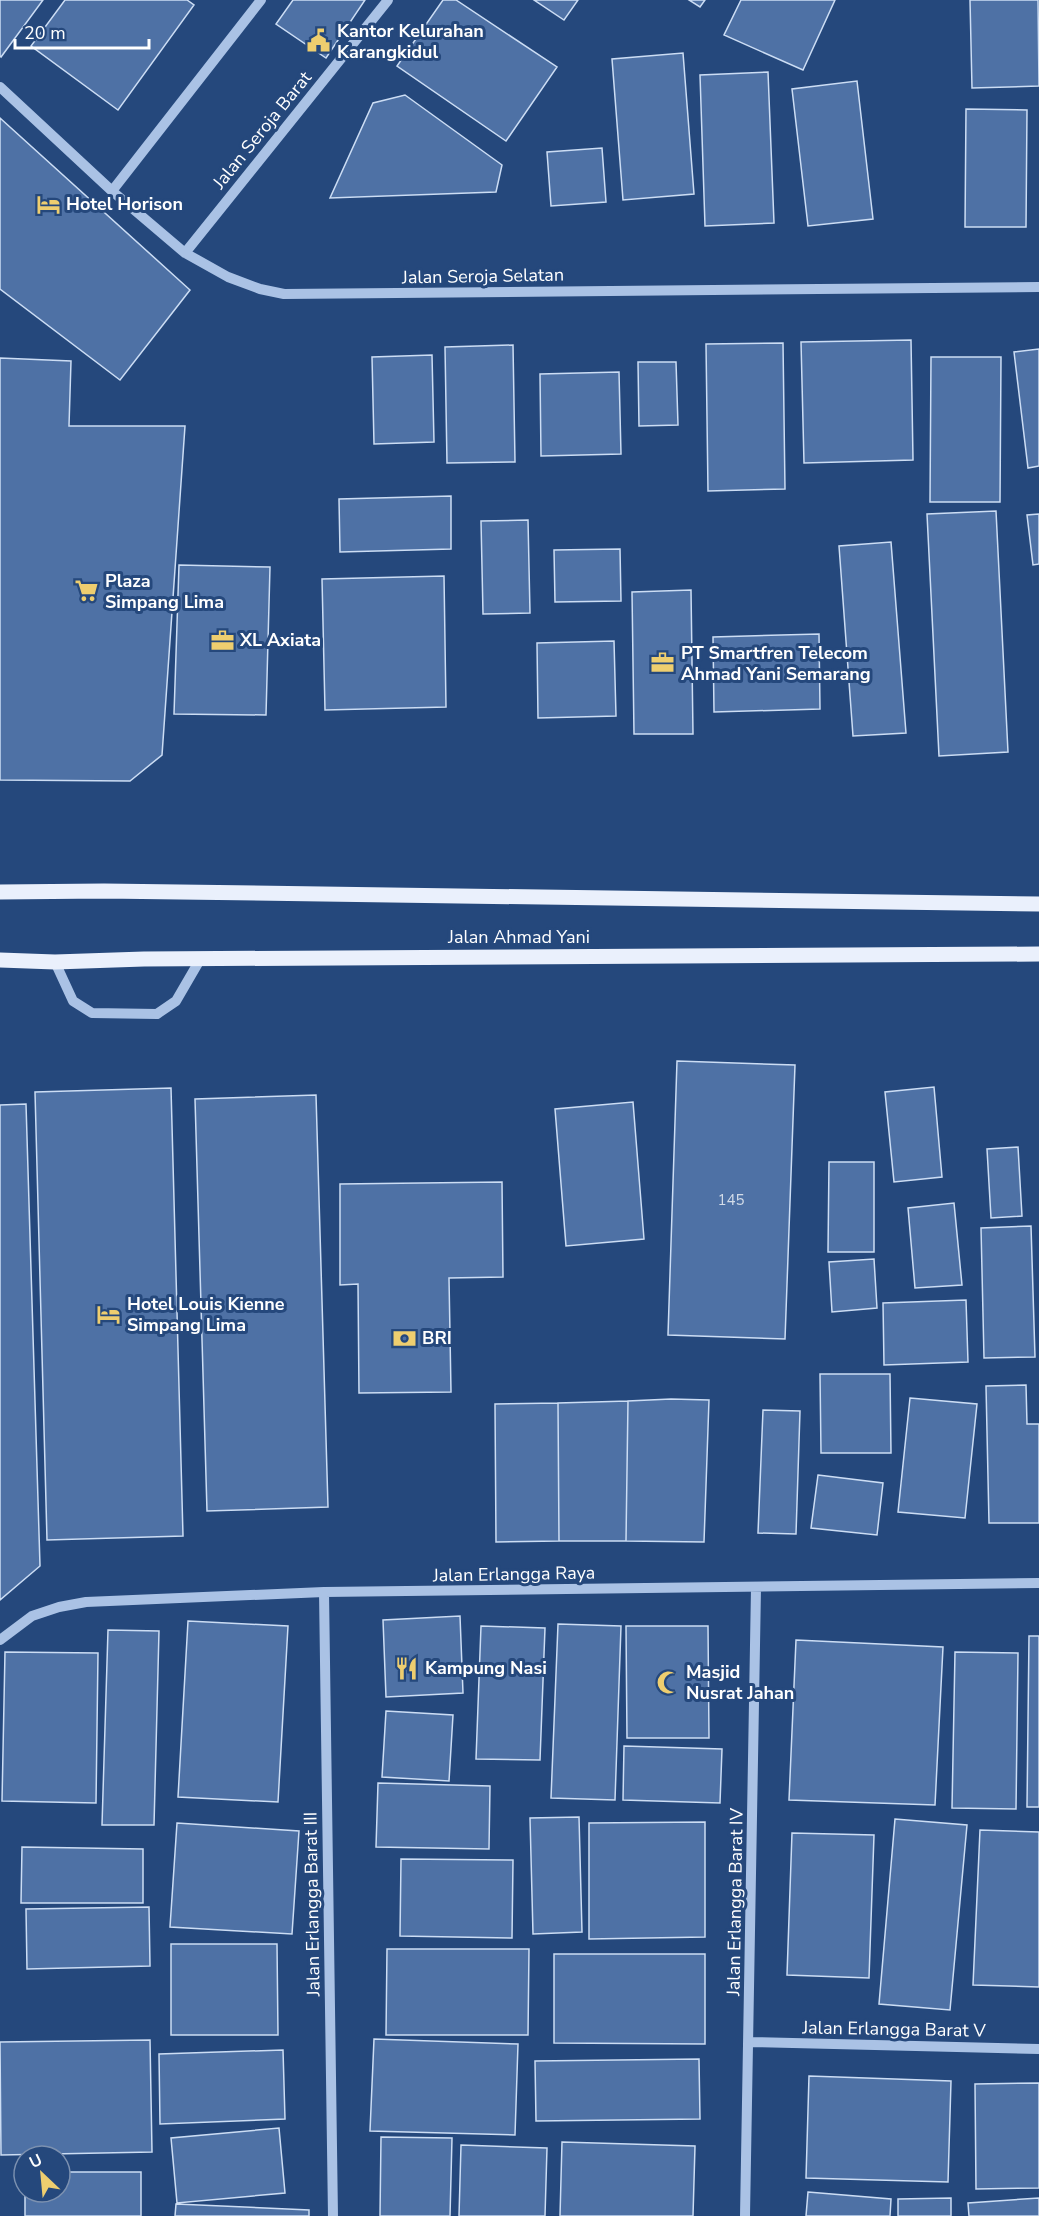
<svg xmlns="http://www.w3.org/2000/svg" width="1039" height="2216" font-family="'Nunito Sans',sans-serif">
<rect width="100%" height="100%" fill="#25487c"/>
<path fill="#4e71a5" stroke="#ccddf4" stroke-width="1.5" d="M 0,0 L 43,0 L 1,57 L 0,56 Z
M 65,0 L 187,0 L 194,5 L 118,110 L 31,46 Z
M 293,0 L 365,0 L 326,58 L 276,24 Z
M 443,0 L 456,0 L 557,67 L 506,141 L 397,66 Z
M 534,0 L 578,0 L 564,20 Z
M 689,0 L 705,0 L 700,7 Z
M 741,0 L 835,0 L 803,70 L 724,35 Z
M 970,0 L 1038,0 L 1039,86 L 972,88 Z
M 683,53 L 694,194 L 623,200 L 612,59 Z
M 768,72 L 774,223 L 705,226 L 700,75 Z
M 857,81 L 873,219 L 808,226 L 792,89 Z
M 405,95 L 502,165 L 496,192 L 330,198 L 373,103 Z
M 966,109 L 1027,110 L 1026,227 L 965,227 Z
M 0,118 L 190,290 L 120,380 L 0,289 Z
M 602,148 L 606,202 L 551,206 L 547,152 Z
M 911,340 L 913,460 L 804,463 L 801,342 Z
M 783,343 L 785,489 L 708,491 L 706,344 Z
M 513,345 L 515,462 L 447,463 L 445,347 Z
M 1039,349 L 1039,466 L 1028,468 L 1014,352 Z
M 432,355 L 434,442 L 374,444 L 372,357 Z
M 931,357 L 1001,357 L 1000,502 L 930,502 Z
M 0,358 L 71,361 L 69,426 L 185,426 L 162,755 L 130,781 L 0,780 Z
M 638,362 L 676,362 L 678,425 L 639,426 Z
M 619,372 L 621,454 L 541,456 L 540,374 Z
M 451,496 L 451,549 L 340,552 L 339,499 Z
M 996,511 L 1008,752 L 939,756 L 927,514 Z
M 1039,514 L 1039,564 L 1033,565 L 1027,515 Z
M 528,520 L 530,613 L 483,614 L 481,521 Z
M 891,542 L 906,733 L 853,736 L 839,546 Z
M 620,549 L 621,601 L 555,602 L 554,550 Z
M 179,565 L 270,567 L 266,715 L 174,714 Z
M 444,576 L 446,707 L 325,710 L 322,579 Z
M 691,590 L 693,734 L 634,734 L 632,592 Z
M 819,634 L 820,709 L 714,712 L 713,637 Z
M 614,641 L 616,716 L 538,718 L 537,643 Z
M 677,1061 L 795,1065 L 785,1339 L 668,1335 Z
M 934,1087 L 942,1177 L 894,1182 L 885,1092 Z
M 171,1088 L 183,1536 L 47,1540 L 35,1092 Z
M 316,1095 L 328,1507 L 207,1511 L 195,1099 Z
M 633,1102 L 644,1239 L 566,1246 L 555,1109 Z
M 26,1104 L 40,1566 L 0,1600 L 0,1105 Z
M 1018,1147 L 1022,1216 L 991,1218 L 987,1149 Z
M 829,1162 L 874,1162 L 874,1252 L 828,1252 Z
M 502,1182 L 503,1277 L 449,1278 L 451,1392 L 359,1393 L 358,1284 L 340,1285 L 340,1184 Z
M 954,1203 L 962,1285 L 915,1288 L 908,1208 Z
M 1031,1226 L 1035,1357 L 984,1358 L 981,1228 Z
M 874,1259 L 877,1308 L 832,1312 L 829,1262 Z
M 966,1300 L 968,1362 L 884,1365 L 883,1303 Z
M 820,1374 L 890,1374 L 891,1453 L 821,1453 Z
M 1026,1385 L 1027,1424 L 1039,1424 L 1039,1523 L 989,1523 L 986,1386 Z
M 910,1398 L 977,1404 L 965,1518 L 898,1512 Z
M 671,1399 L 709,1400 L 704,1542 L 626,1541 L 628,1401 Z
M 628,1401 L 626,1541 L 559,1541 L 558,1403 Z
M 558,1403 L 559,1541 L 496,1542 L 495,1404 Z
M 763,1410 L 800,1411 L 796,1534 L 758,1533 Z
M 818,1475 L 883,1483 L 877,1535 L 811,1528 Z
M 460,1616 L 463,1693 L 386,1697 L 383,1620 Z
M 188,1621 L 288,1626 L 278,1802 L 178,1797 Z
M 558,1624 L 621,1626 L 615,1800 L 551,1798 Z
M 481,1626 L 545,1628 L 540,1760 L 476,1759 Z
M 626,1626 L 708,1626 L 709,1738 L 627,1738 Z
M 108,1630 L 159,1631 L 154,1825 L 102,1825 Z
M 1029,1636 L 1039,1636 L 1039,1807 L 1027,1807 Z
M 796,1640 L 943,1647 L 935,1805 L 789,1800 Z
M 5,1652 L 98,1653 L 96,1803 L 2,1801 Z
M 955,1652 L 1018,1653 L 1016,1809 L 952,1808 Z
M 386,1711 L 453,1715 L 449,1781 L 382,1777 Z
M 624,1746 L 722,1749 L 720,1803 L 623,1800 Z
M 378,1783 L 490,1786 L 489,1849 L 376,1847 Z
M 579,1817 L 582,1932 L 533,1934 L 530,1818 Z
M 895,1819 L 967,1825 L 950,2010 L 879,2004 Z
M 705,1822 L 705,1937 L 589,1939 L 589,1823 Z
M 177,1823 L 299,1831 L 292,1934 L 170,1927 Z
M 980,1830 L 1039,1832 L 1039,1987 L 973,1985 Z
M 792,1833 L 874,1835 L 869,1978 L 787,1975 Z
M 22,1847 L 143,1849 L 143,1903 L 21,1903 Z
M 401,1859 L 513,1860 L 512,1938 L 400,1936 Z
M 149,1907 L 150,1966 L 27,1969 L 26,1909 Z
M 171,1944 L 277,1944 L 278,2035 L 171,2035 Z
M 387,1949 L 529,1949 L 528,2035 L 386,2035 Z
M 554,1954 L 705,1954 L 705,2044 L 554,2043 Z
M 374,2039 L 518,2044 L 515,2135 L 370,2131 Z
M 150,2040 L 152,2152 L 1,2155 L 0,2042 Z
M 283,2050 L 285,2119 L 160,2124 L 159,2054 Z
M 699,2059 L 700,2119 L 536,2121 L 535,2061 Z
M 809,2076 L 951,2081 L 948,2182 L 806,2178 Z
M 1039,2083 L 1039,2188 L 976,2189 L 975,2084 Z
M 279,2128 L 285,2193 L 177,2203 L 171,2138 Z
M 381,2137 L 452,2138 L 450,2216 L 380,2216 Z
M 562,2142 L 695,2146 L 693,2216 L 560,2216 Z
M 461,2145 L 547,2148 L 545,2216 L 459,2216 Z
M 60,2172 L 141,2172 L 141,2216 L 25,2216 L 25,2192 L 60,2192 Z
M 808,2192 L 891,2199 L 890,2216 L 806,2216 Z
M 951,2198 L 951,2216 L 898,2216 L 898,2199 Z
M 1039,2198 L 1039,2216 L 969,2216 L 968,2203 Z
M 176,2204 L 309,2210 L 309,2216 L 175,2216 Z"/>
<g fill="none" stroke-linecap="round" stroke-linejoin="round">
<path stroke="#aac2e5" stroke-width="10" d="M 0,87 L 112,191 L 185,253 L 228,277 L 260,289 L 284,294 L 1039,287
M 112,191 L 261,0
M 185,253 L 388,0
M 55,962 L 73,1001 L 92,1013 L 157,1014 L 176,1001 L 201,958
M 324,1592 L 333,2216
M 0,1640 L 32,1616 L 59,1607 L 86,1602 L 324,1592 L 1039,1583
M 749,2042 L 1039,2049
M 745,2216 L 756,1588"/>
<path stroke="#eaf0fc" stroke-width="15" d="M 0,892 L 104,891 L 1039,904
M 0,960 L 55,962 L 144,959 L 1039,954"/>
</g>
<defs>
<symbol id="civic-bare" viewBox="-9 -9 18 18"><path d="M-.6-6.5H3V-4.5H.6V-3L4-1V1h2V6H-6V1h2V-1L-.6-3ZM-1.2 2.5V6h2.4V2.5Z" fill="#eece6f" stroke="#25487c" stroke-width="2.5" paint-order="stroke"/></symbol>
<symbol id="hotel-bare" viewBox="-9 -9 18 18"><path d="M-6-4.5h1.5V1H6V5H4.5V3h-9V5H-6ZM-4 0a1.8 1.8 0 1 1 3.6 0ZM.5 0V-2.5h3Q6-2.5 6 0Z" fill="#eece6f" stroke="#25487c" stroke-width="2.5" paint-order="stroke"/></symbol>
<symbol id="supermarket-bare" viewBox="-9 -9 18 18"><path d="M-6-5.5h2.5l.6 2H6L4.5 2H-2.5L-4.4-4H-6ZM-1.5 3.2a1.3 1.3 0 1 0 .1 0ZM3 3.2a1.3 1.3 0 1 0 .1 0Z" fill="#eece6f" stroke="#25487c" stroke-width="2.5" paint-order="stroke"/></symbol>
<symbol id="office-bare" viewBox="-9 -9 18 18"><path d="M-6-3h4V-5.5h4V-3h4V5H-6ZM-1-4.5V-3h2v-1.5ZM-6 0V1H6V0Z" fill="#eece6f" stroke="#25487c" stroke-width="2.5" paint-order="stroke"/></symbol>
<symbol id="bank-bare" viewBox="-9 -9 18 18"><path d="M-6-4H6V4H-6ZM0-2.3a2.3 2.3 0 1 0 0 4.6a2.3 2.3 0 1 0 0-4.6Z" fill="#eece6f" stroke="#25487c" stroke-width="2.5" paint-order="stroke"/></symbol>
<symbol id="restaurant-bare" viewBox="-9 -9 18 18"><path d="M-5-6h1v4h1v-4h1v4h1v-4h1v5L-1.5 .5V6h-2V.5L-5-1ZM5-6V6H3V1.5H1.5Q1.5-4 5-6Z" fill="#eece6f" stroke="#25487c" stroke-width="2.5" paint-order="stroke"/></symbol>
<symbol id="mosque-bare" viewBox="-9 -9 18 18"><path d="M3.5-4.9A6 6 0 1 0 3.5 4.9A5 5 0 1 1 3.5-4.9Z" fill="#eece6f" stroke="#25487c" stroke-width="2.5" paint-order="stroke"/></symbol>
</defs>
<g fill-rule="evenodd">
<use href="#civic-bare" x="302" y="24" width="33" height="33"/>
<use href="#hotel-bare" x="32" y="188" width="33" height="33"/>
<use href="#supermarket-bare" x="70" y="574" width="33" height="33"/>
<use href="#office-bare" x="206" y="624" width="33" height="33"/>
<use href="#office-bare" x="646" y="646" width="33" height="33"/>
<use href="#hotel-bare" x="92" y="1298" width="33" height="33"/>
<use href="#bank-bare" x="388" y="1322" width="33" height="33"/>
<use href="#restaurant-bare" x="390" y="1652" width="33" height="33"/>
<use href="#mosque-bare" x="652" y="1666" width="33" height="33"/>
</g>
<g text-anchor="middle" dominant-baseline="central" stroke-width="6" stroke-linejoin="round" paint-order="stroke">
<g font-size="15" fill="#d3dce8">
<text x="731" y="1200">145</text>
</g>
<g font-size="18" font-weight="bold" fill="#fff" stroke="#25487c" text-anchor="start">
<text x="337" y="31">Kantor Kelurahan<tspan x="337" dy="21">Karangkidul</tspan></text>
<text x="66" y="204">Hotel Horison</text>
<text x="105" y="581">Plaza<tspan x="105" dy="21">Simpang Lima</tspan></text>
<text x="240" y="640">XL Axiata</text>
<text x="681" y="653">PT Smartfren Telecom<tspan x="681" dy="21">Ahmad Yani Semarang</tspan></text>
<text x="127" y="1304">Hotel Louis Kienne<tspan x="127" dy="21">Simpang Lima</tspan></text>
<text x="422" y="1338">BRI</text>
<text x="425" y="1668">Kampung Nasi</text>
<text x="686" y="1672">Masjid<tspan x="686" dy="21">Nusrat Jahan</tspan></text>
</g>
<g font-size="18" fill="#fff" stroke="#25487c">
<text transform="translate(262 130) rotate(-51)">Jalan Seroja Barat</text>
<text transform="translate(483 276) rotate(-1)">Jalan Seroja Selatan</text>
<text x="519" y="937">Jalan Ahmad Yani</text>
<text transform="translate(514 1574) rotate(-1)">Jalan Erlangga Raya</text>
<text transform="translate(735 1902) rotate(-89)">Jalan Erlangga Barat IV</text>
<text transform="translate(312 1904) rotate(-91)">Jalan Erlangga Barat III</text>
<text transform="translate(894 2029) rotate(1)">Jalan Erlangga Barat V</text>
</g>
</g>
<g transform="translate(42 2174) rotate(334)"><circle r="28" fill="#25487c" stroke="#7c91b0" stroke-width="1.5"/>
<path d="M0-4.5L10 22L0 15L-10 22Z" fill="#eece6f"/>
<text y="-9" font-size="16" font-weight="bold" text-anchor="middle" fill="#ffffff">U</text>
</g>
<path d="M15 39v9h134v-9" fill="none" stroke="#ffffff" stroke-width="3"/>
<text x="24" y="39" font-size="18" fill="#ffffff" stroke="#25487c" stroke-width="4.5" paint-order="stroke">20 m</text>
</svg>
